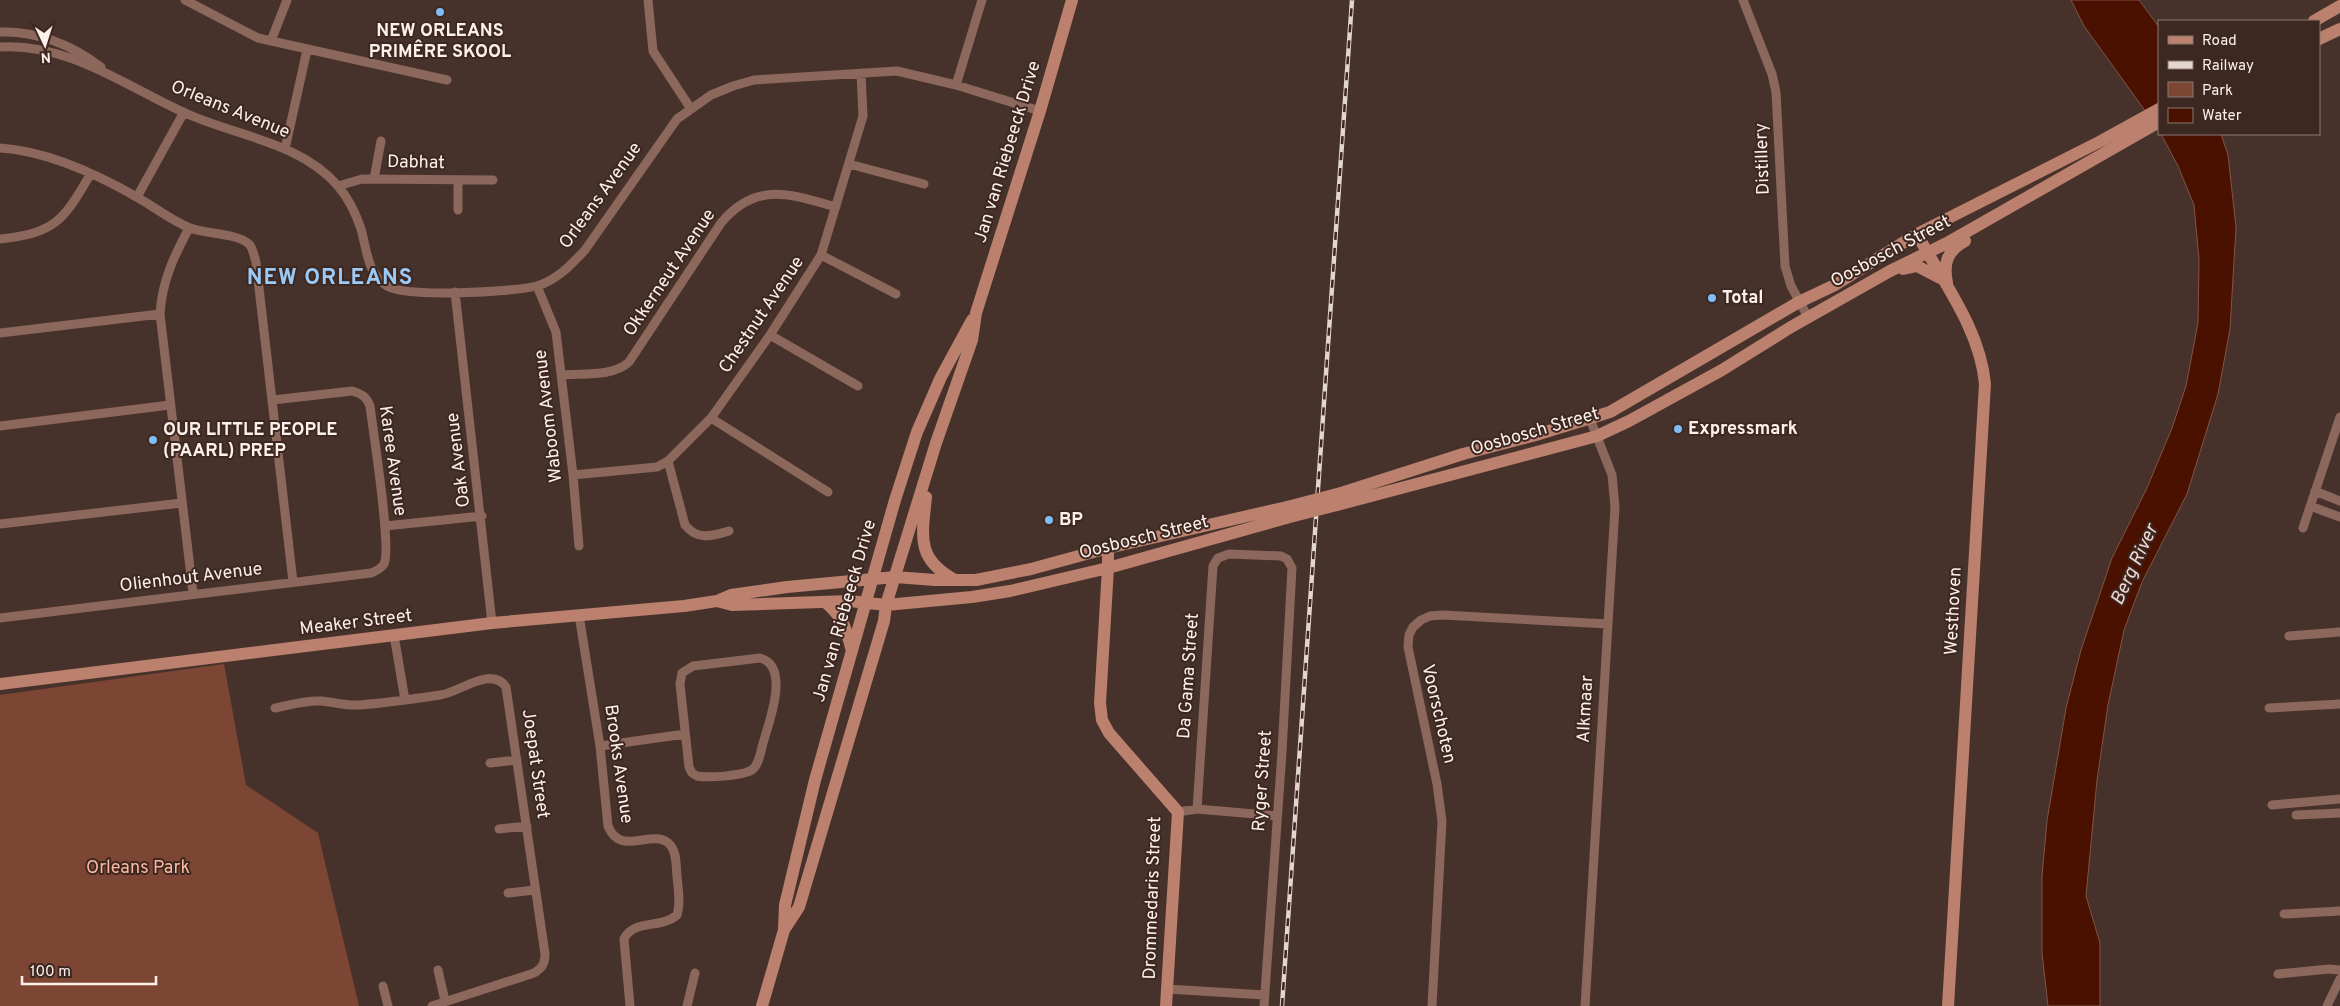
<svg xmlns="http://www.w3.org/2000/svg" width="2340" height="1006" font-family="Overpass,sans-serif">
<rect width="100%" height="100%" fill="#47322b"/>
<path fill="#7d4634" d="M 224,664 L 246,785 L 318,833 L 359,1006 L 0,1006 L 0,695 Z"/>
<path fill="#4a1100" stroke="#805446" d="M 2071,0 L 2139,0 L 2159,27 L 2159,130 L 2084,26 Z
M 2161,134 L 2221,134 L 2228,155 L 2236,227 L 2230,329 L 2218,394 L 2187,494 L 2142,582 L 2124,630 L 2108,705 L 2097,780 L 2086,896 L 2100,943 L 2100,1006 L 2048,1006 L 2042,953 L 2042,876 L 2047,821 L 2066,708 L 2081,650 L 2112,558 L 2147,488 L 2172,428 L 2186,386 L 2198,323 L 2199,260 L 2194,205 L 2178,166 Z"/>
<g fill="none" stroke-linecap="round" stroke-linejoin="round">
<path stroke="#8c675b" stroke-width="9" d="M 185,0 L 258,38 L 447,80
M 648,0 L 653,51 L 691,109
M 1743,0 L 1772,74 L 1776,92 L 1785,266 L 1791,286 L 1808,317
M 0,32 C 37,31 72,45 101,67
M 271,41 L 287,0
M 0,47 C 68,43 124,85 183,112 C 234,136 299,141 338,186 C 349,199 356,214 361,229 C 367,250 367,273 387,286 C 406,298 513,292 537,286 C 557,280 572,264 585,250 L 677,119 L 711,95 L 733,86 L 754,80 L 897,71 L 956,85 L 1040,111
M 956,85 L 982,0
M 0,148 C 47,151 99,175 140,199 C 156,208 172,221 190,228 C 205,234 237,233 249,244 C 253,248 254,256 256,262 L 293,582
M 285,149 L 307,50
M 849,164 L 924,184
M 374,179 L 381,141
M 338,186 L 362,179 L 493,180
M 137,197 L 184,112
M 458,210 L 458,180
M 189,228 C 174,256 162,281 160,314 L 193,593
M 0,239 C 55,233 63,221 90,175
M 821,255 L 896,294
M 537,286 L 556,332 L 573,475 L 579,546
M 455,292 L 492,623
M 0,333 L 160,314
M 770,335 L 858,386
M 562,375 C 583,373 613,377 629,362 L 721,223 C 756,181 790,194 836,207
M 711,418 L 828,492
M 0,426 L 170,405
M 668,461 L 685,525 C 698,541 712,536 729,531
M 573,475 L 657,467 L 668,461 L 711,418 L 770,335 L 821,255 L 863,116 L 861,73
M 2315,491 L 2340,501
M 2310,506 L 2340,517
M 0,524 L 182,503
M 385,526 L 482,516
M 2303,528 L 2340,417
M 579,615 L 600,746 L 608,826 C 621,859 655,825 671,846 C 677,854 676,867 677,876 C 678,889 681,903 677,915 C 661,929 633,919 624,939 L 630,1006
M 0,618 L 371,573 C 376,571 381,569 384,564 C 392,549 373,431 370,406 C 366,396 362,394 352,391 L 273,400
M 394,635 L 405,700
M 2289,636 L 2340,632
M 760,658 C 790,666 770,719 764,740 C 761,748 760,763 753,769 C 745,776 708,778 697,776 L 692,773 L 689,767 L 680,684 L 682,673 L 693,666 Z
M 275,708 C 290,705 305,700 321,701 C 334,702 346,706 359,705 C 386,703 413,699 440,695 C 459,693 491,665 506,687 L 545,954 C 545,964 542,968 534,973 L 432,1006
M 2269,708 L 2340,704
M 600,746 L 685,734
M 490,763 L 517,760
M 2272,805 L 2340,799
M 1197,809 L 1213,566 L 1218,558 L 1229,554 L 1281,556 L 1287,559 L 1292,568 L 1282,752 L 1264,1006
M 1178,812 L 1197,809 L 1277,816
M 2296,815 L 2340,813
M 499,829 L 527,826
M 508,893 L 535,890
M 2284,914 L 2340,911
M 438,970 L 445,1001
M 2278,974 L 2329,969 L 2340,970
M 383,986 L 388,1006
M 1167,989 L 1265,995
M 687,1006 L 695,973
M 1432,1006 L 1442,821 L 1437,784 L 1408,647 L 1409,635 L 1413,627 L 1421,620 L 1430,616 L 1443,615 L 1608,624
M 1585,1006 L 1615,507 L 1612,475 L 1590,419
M 2327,1006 L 2340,979"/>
<path stroke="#bb806e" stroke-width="12" d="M 2314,21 L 2340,6
M 2319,39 L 2340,29
M 1917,234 C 1943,282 1980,329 1985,384 L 1948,1006
M 1903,269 L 1917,266 L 1940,278
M 1947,283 C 1943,263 1947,251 1965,241
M 1341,493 L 1463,454 L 1536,435 L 1610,412 L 1799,302 L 1835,285 L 1917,234 L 2101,141 L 2159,109
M 926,497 C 922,537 916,559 955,580
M 1337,505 L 1597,436 L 1629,421 L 1722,370 L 1791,327 L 1890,271 L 1947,243 L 2159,122
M 1108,548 L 1108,568 L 1100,703 L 1102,720 L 1109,733 L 1178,812 L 1166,1006
M 717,601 L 732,605 L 850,601 L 886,605 L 972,597 L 1010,591 L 1108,568 L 1286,518
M 825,602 C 843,617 846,628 852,651
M 0,684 L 492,623 L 684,606 L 717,601 L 731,595 L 787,587 L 895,577 L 935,580 L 976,580 L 1031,569 L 1108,548 L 1287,507
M 784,930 L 799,907 L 884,621 L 886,605 L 936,443 L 972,340 L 976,313 L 1040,111 L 1072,0
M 762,1006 L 784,930 L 785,905 L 815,780 L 895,500 L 917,432 L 941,377 L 972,320"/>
<defs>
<path id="rail" d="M 1282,1006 L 1352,0"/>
</defs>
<use href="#rail" stroke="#e4d5cf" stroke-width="4.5"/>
<use href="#rail" stroke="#3c2821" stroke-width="2.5" stroke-dasharray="8" stroke-linecap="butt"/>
<path stroke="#bb806e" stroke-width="12" d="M 1287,507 L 1341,493
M 1286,518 L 1337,505"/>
</g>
<g fill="#7fbdf9" stroke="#3c2821" stroke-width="2">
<circle cx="440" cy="12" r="5"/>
<circle cx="1712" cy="298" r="5"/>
<circle cx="1678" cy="429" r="5"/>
<circle cx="153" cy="440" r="5"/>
<circle cx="1049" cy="520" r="5"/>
</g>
<g text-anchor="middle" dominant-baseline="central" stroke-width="4" stroke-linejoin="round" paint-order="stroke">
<g font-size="18" font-weight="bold" fill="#fdefea" stroke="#3c2821" text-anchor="start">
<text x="440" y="31" text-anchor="middle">NEW ORLEANS<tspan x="440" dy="21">PRIMÊRE SKOOL</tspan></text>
<text x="1722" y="298">Total</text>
<text x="1688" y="429">Expressmark</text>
<text x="163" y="430">OUR LITTLE PEOPLE<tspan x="163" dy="21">(PAARL) PREP</tspan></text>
<text x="1059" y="520">BP</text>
</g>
<g font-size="18" fill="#fdefea" stroke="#3c2821">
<text transform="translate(230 110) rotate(22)">Orleans Avenue</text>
<text transform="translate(1008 152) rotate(-73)">Jan van Riebeeck Drive</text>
<text transform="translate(1763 159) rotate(-92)">Distillery</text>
<text transform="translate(416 163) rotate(1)">Dabhat</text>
<text transform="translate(601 196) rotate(-54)">Orleans Avenue</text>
<text transform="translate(1891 252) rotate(-28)">Oosbosch Street</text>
<text transform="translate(670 273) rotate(-56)">Okkerneut Avenue</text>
<text transform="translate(762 315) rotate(-56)">Chestnut Avenue</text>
<text transform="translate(549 416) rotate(-97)">Waboom Avenue</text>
<text transform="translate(1535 432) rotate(-16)">Oosbosch Street</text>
<text transform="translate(459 460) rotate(-97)">Oak Avenue</text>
<text transform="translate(392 461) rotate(82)">Karee Avenue</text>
<text transform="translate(1144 538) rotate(-14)">Oosbosch Street</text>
<text transform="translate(191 578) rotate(-7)">Olienhout Avenue</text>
<text transform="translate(845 611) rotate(-74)">Jan van Riebeeck Drive</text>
<text transform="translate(1954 611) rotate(-87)">Westhoven</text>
<text transform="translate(356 623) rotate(-7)">Meaker Street</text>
<text transform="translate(1189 676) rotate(-86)">Da Gama Street</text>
<text transform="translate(1586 709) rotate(-87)">Alkmaar</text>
<text transform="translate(1438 714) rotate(77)">Voorschoten</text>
<text transform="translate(535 764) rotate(82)">Joepat Street</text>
<text transform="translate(618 764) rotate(82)">Brooks Avenue</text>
<text transform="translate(1263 781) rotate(-86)">Ryger Street</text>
<text transform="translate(1153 898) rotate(-88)">Drommedaris Street</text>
</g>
<g font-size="18" fill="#fdb7a1" stroke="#3c2821">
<text x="138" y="868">Orleans Park</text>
</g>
<g font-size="19" font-style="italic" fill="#f0d8d0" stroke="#3c2821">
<text transform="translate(2135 565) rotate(-65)">Berg River</text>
</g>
<g font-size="22" font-weight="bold" letter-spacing="1" fill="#9ccaf7" stroke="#3c2821">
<text x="330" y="278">NEW ORLEANS</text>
</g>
</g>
<rect x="2158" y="20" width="162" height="115" fill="#3c2821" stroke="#897871"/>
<rect x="2168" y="36" width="25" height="8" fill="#bb806e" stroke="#897871"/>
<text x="2202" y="45" font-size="15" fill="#fdefea">Road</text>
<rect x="2168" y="61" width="25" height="8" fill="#e4d5cf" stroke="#897871"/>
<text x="2202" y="70" font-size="15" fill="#fdefea">Railway</text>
<rect x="2168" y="82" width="25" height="15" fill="#7d4634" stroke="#897871"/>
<text x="2202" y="95" font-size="15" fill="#fdefea">Park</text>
<rect x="2168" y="108" width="25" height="15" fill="#4a1100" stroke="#897871"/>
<text x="2202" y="120" font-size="15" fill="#fdefea">Water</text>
<g transform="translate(45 45) rotate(176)" stroke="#3c2821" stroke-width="4" paint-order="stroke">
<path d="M0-4L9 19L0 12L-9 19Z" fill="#fdefea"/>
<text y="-8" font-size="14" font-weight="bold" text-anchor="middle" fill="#fdefea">N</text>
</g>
<path d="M22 976v8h134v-8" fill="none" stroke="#fdefea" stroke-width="2.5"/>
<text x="30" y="976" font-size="15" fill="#fdefea" stroke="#3c2821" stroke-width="4" paint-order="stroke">100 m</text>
</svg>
